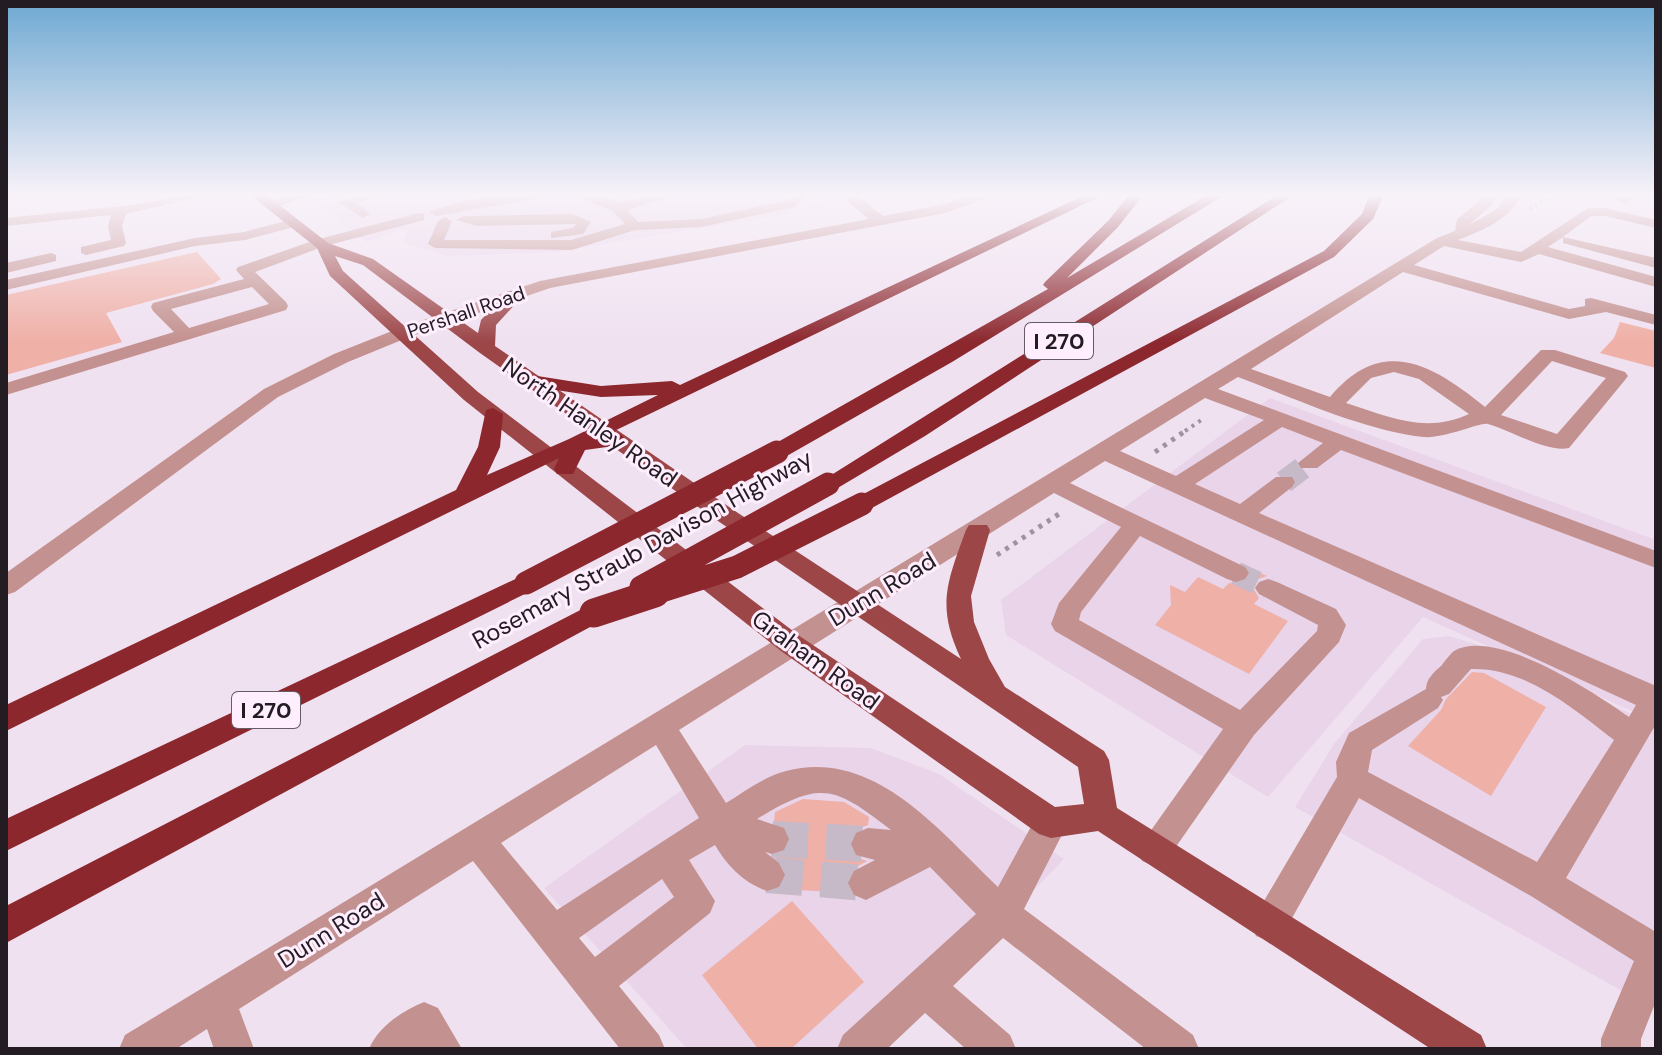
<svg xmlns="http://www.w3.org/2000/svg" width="1662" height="1055" font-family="'DM Sans',sans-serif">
<rect width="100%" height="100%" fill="#f0e1f1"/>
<path fill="#e9d4ea" d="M 341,194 L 909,194 L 556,252 L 448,256 L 404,243 L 407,229 L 366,242 L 313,200 Z
M 1270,398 L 1656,540 L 1656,722 L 1423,617 L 1268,797 L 1006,635 L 1001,600 Z
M 1449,636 L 1482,646 L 1656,725 L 1656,1010 L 1295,807 L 1334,744 L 1423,639 Z
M 745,745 L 871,748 L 939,774 L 1064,859 L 879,1049 L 687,1049 L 544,888 Z"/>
<path fill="#efb0a7" d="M 197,252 L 221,279 L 213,284 L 106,313 L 122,342 L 6,375 L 6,295 Z
M 1620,322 L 1656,331 L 1656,368 L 1600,353 L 1614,338 Z
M 1249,568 L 1267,576 L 1258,579 L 1252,586 L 1259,598 L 1254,604 L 1288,621 L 1249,674 L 1155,625 L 1171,605 L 1170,585 L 1185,592 L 1198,577 L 1223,589 L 1229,583 L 1237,585 L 1248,581 L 1252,575 Z
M 1472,672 L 1484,673 L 1546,707 L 1491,796 L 1408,746 L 1441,710 L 1446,699 Z
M 803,799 L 844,802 L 869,817 L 868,825 L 855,830 L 848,843 L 853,856 L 867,861 L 851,870 L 845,882 L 850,893 L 781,889 L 788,874 L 775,856 L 787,851 L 792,838 L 787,827 L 774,822 L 775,812 Z
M 792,901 L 864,982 L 791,1049 L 758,1049 L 702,975 Z"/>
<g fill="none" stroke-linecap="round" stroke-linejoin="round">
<path stroke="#c7bac8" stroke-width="23" stroke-dasharray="23 12" stroke-linecap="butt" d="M 1284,482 L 1309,463
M 1236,573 L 1268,588"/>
<path stroke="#c7bac8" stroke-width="36" stroke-dasharray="36 18" stroke-linecap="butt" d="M 772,839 L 868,844
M 767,875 L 866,883"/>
<path stroke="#9e939f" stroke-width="3" stroke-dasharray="2 4" stroke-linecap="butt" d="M 1530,209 L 1553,194"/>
<path stroke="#9e939f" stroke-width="4" stroke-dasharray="3 5" stroke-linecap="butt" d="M 1185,431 L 1203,419"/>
<path stroke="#9e939f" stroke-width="5" stroke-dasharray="4 6" stroke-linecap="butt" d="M 1155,452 L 1188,429
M 997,555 L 1062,512"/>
<path fill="#c3918f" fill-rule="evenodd" d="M 185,194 L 210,194 L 126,214 L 122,226 L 126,243 L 124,246 L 86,255 L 81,253 L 81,247 L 111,240 L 108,226 L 111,215 L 6,226 L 6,218 L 142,204 Z
M 292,194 L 314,194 L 270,209 L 263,205 Z
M 361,194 L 385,194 L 356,203 L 370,214 L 363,218 L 338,202 Z
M 511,194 L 547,194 L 540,198 L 436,216 L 429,212 L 463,201 Z
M 569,194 L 601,194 L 620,203 L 657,194 L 680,194 L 627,210 L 638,222 L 701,219 L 789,200 L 795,194 L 809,194 L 794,207 L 701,227 L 635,230 L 572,250 L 435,248 L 428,244 L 438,221 L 445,217 L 452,221 L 444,240 L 571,240 L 625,224 L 613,211 Z
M 839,194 L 855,194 L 883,216 L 942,205 L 977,194 L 998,194 L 945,213 L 550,288 L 409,337 L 348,362 L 278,397 L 15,592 L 6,595 L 6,573 L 264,389 L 334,354 L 397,329 L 540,281 L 869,219 Z
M 1482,194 L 1496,194 L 1493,204 L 1469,225 L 1497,209 L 1508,194 L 1522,194 C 1508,221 1485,229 1458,240 L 1521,252 L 1588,208 L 1605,208 L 1656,220 L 1656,228 L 1605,216 L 1591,216 L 1563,237 L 1656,258 L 1656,268 L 1563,243 L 1563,237 L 1548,247 L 1656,277 L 1656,287 L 1539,254 L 1521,262 L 1444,246 L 1414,265 L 1569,309 L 1585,306 L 1585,299 L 1591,298 L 1656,315 L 1656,325 L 1606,312 L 1569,319 L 1403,272 L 1251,369 L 1330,397 C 1382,335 1432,364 1485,407 L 1541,350 L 1555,350 L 1625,372 L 1628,376 L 1625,380 L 1569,448 C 1547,453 1510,430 1488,424 C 1480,422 1445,439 1423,437 C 1360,429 1297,399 1238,377 L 1218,389 L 1656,551 L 1656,568 L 1341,450 L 1317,468 L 1301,468 L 1298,463 L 1323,443 L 1282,427 L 1195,484 L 1240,504 L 1276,477 L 1292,477 L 1295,482 L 1292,487 L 1259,513 L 1656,686 L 1656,724 L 1566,878 L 1656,932 L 1656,1001 L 1641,1039 L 1641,1049 L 1601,1049 L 1601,1039 L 1634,961 L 1531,896 L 1359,798 L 1282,936 L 1269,941 L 1256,936 L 1251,923 L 1337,777 L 1336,762 L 1349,733 L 1426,689 C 1426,679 1434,672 1442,665 C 1445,661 1450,654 1454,651 C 1496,627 1595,693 1629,717 L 1636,705 L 1105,461 L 1070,483 L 1245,567 L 1249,573 L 1245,579 L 1236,582 L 1227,579 L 1140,536 L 1081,612 L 1079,620 L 1240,710 L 1317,631 L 1318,625 L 1259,594 L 1255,588 L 1259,582 L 1268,579 L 1277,582 L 1336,609 L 1346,625 L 1339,642 L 1254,735 L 1166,861 L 1154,866 L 1142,861 L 1137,850 L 1223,729 L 1055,631 L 1051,624 L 1059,603 L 1121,527 L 1054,493 L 679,730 L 726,803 C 744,792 765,776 786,771 C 875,748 940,832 998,887 L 1039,812 L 1051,808 L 1063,812 L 1068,823 L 1024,909 L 1193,1035 L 1199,1049 L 1146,1049 L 1003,938 L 953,986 L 1010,1035 L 1016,1049 L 966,1049 L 925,1013 L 887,1049 L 837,1049 L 843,1035 L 976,914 L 930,867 L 866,900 L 854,895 L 848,883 L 854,871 L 875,860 L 856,855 L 851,844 L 856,833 L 868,828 L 891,830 C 834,786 821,780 757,819 L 784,828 L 789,839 L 784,850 L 772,854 L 765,852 L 779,863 L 785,875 L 779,887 L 767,891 C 744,883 727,866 715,845 L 689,860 L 715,901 L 710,913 L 619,986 L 659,1035 L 665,1049 L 620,1049 L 473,861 L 239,1009 L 254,1049 L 214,1049 L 207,1029 L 176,1049 L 119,1049 L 125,1035 L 1437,238 L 1455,231 L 1457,219 L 1481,200 ZM 1552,361 L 1606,378 L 1557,434 L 1501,415 ZM 1394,372 L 1419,379 L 1469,414 C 1426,434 1389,417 1346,403 L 1371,378 ZM 1205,398 L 1264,420 L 1176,476 L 1120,451 ZM 1471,669 C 1525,667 1574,709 1614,740 L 1537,862 L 1368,772 L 1372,750 L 1438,708 L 1443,700 L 1441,697 L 1449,694 ZM 656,745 L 699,818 L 557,910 L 501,843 ZM 662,879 L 674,897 L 595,957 L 579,938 Z
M 1602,194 L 1622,194 L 1633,200 L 1626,204 Z
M 419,213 L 424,214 L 424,220 L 325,246 L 255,272 L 286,302 L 288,306 L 286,310 L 6,395 L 6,383 L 174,332 L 153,311 L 151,307 L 153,303 L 244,279 L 236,270 L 238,267 L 315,240 ZM 252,287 L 269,304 L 189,328 L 171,309 Z
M 572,214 L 591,222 L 583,234 L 551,238 L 551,232 L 573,228 L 576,224 L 477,226 L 456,220 L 463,216 Z
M 293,219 L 298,220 L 298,226 L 245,240 L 195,246 L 6,290 L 6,280 L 195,238 L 244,232 Z
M 51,253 L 56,255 L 56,261 L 6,273 L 6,263 Z
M 424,1002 L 438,1008 L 462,1049 L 369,1049 C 378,1027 402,1011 424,1002 Z"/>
<path fill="#9c4648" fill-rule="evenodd" d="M 249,194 L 265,194 L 328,243 L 373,259 L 478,333 L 481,320 L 508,291 L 520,291 L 522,295 L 520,299 L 496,325 L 495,346 L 735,511 L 961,659 C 936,606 947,582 966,530 L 969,525 L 987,525 L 990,530 L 971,596 L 974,622 L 989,659 L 1005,687 L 1104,751 L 1109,760 L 1117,808 L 1481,1035 L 1487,1049 L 1431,1049 L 1098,831 L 1051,838 L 1039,834 L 781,651 L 464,400 L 330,276 L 317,248 ZM 335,256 L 363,265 L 480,353 L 718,521 L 1078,767 L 1084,804 L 1055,807 L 801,637 L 478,392 L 343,271 Z"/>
<path fill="#8c272e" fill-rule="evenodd" d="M 1087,194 L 1105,194 L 608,434 L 622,435 L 625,440 L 614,446 L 585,450 L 573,474 L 557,474 L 554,469 L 559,458 L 555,460 L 6,731 L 6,705 L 456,490 L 478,447 L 486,410 L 493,408 L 503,414 L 500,447 L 487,475 L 569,439 L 658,395 L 601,397 L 524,385 L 521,381 L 524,377 L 531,375 L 601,386 L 672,381 L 680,385 Z
M 1130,194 L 1144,194 L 1118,227 L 1067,278 L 1209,194 L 1226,194 L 952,362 L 785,457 L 769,457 L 766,452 L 769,447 L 1048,289 L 1043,285 L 1045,282 L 1108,221 Z
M 1279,194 L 1295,194 L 925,436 L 836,489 L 820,489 L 817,484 Z
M 1370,194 L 1384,194 L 1373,219 L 1334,257 L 870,509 L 854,509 L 850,504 L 854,499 L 1324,251 L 1362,214 Z
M 526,574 L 535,577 L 539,583 L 535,589 L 6,851 L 6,819 Z
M 594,603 L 603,606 L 607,613 L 603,620 L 6,943 L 6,906 Z"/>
<path stroke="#8c272e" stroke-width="23" d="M 526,583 L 777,452
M 641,587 L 828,484
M 649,595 L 737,567 L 862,504"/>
<path stroke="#8c272e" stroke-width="29" d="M 594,613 L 655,593"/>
</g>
<linearGradient id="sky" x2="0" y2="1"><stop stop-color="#6ea9d2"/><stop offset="0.57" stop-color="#f8f2f9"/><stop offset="1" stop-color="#f8f2f9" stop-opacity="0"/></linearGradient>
<rect width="1662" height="342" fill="url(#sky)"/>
<g text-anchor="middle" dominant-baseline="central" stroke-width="6" stroke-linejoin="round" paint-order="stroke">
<g font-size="20" fill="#231d23" stroke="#feeefe">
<text transform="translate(466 312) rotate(-19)">Pershall Road</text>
</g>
<g fill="#feeefe" stroke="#655c65" stroke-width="2">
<rect x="1025" y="323" width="68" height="36" rx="6"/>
<rect x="232" y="692" width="68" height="36" rx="6"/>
</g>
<g font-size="22" font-weight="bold" fill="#231d23">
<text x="1059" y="341">I 270</text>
<text x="266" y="710">I 270</text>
</g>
<g font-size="24" fill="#231d23" stroke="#feeefe">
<text transform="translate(590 422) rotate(35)">North Hanley Road</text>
<text transform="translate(642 549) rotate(-29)">Rosemary Straub Davison Highway</text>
<text transform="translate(882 589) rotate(-31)">Dunn Road</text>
<text transform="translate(816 660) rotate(36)">Graham Road</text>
<text transform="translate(331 930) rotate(-32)">Dunn Road</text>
</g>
</g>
<rect width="1662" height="1055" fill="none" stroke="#231d23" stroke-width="16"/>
</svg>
